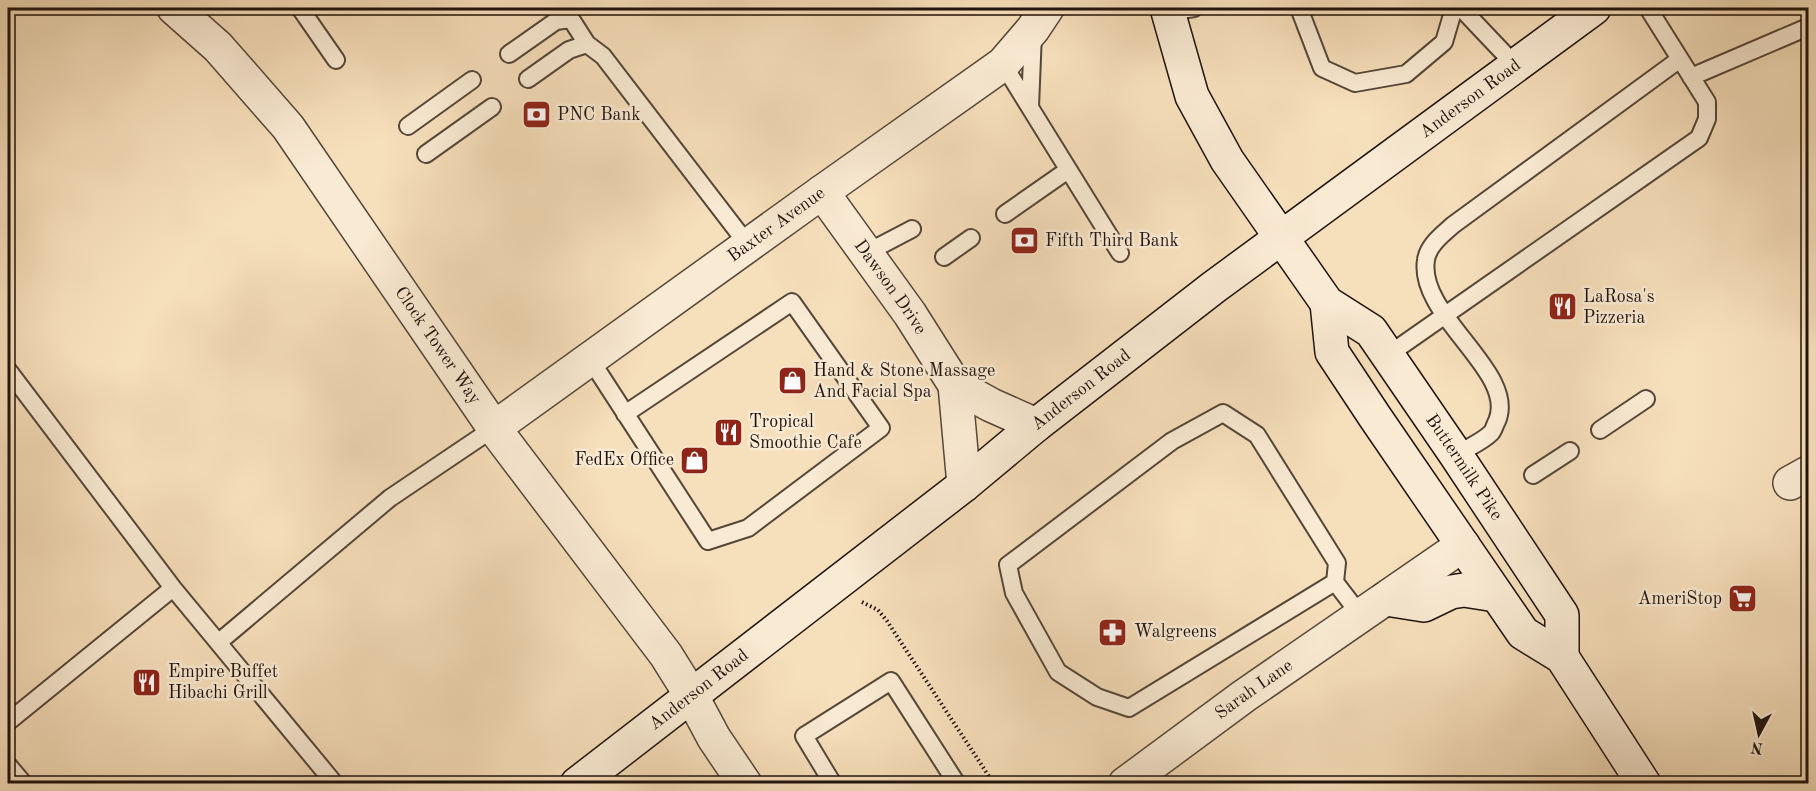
<svg xmlns="http://www.w3.org/2000/svg" width="1816" height="791" font-family="'Old Standard TT',serif">
<rect width="100%" height="100%" fill="#f6dfbb"/>
<filter id="stains"><feTurbulence type="fractalNoise" baseFrequency=".00333" numOctaves="4"/><feColorMatrix values="0 0 0 0 .2 0 0 0 0 .09 0 0 0 0 .02 0 0 0 .5 -.17"/></filter>
<radialGradient id="worn" r=".72"><stop offset=".6" stop-color="#630" stop-opacity="0"/><stop offset="1" stop-color="#630" stop-opacity=".3"/></radialGradient>
<g fill="none" stroke-linecap="round" stroke-linejoin="round">
<defs>
<path id="lane" d="M 300,8 L 336,60
M 1299,8 L 1322,68 L 1355,83 L 1406,74 L 1444,42 L 1454,8
M 1461,8 L 1515,65
M 1168,12 L 1194,8
M 509,54 L 556,21 L 571,19 L 587,44
M 1003,64 L 1120,253
M 1691,77 L 1808,27
M 528,79 L 569,50 L 587,44 L 603,56 L 748,245
M 1030,107 L 1033,33
M 408,126 L 472,80
M 426,154 L 492,107
M 1005,214 L 1068,170
M 866,253 L 912,229
M 944,257 L 971,238
M 1388,355 L 1699,138 L 1707,119 L 1707,102 L 1648,8
M 590,359 L 708,541 L 748,528 L 881,428 L 792,302 L 625,414
M 8,370 L 173,588 L 335,784
M 1600,430 L 1646,399
M 1456,455 C 1467,448 1482,442 1491,433 C 1494,430 1495,424 1497,421 C 1518,372 1417,316 1426,260 C 1428,245 1443,234 1453,225 L 1680,59
M 1533,475 L 1570,451
M 1335,582 L 1129,708 L 1097,697 L 1058,672 L 1014,593 L 1008,565 L 1172,441 L 1223,413 L 1257,435 L 1337,563 L 1335,582 L 1361,616
M 219,642 L 390,498 L 494,428
M 8,722 L 173,588
M 8,765 L 24,784
M 833,784 L 804,736 L 891,681 L 957,784"/>
<g id="street">
<path id="s1" d="M 174,8 L 218,47 L 288,127 L 494,428 L 666,655 L 691,695 L 714,738 L 745,784"/>
<path id="s2" d="M 822,192 L 910,314 L 955,385 L 964,485"/>
<path d="M 955,385 L 991,405 L 1036,425"/>
<path id="s3" d="M 494,428 L 822,192 L 1003,64 L 1033,29 L 1047,8"/>
<path d="M 1790,483 L 1808,473"/>
<path id="s4" d="M 1125,784 L 1244,696 L 1463,545"/>
</g>
<g id="secondary">
<path id="s5" d="M 1167,8 L 1192,96 L 1227,160 L 1327,303 L 1371,331 L 1456,455 L 1562,615 L 1562,657"/>
<path d="M 1327,303 L 1332,352 L 1375,417 L 1523,633 L 1562,657 L 1644,784"/>
<path d="M 1386,599 L 1424,605 L 1451,592 L 1464,590 L 1496,595"/>
<path id="s6" d="M 577,784 L 964,485 L 1036,425 L 1214,287 L 1594,8"/>
</g>
</defs>
<use href="#lane" stroke="#554639" stroke-width="20"/>
<use href="#street" stroke="#554639" stroke-width="36"/>
<use href="#secondary" stroke="#1f130e" stroke-width="36"/>
<path stroke="#1f130e" stroke-width="4" stroke-dasharray="1.5 3" stroke-linecap="butt" d="M 862,602 L 878,610 L 887,621 L 994,784"/>
<use href="#lane" stroke="#f9ead3" stroke-width="16"/>
<use href="#street" stroke="#f9ead3" stroke-width="33"/>
<use href="#secondary" stroke="#f9ead3" stroke-width="33"/>
</g>
<defs>
<symbol id="bank-square" viewBox="-11 -11 22 22"><rect x="-9" y="-9" width="18" height="18" rx="4" fill="#8f2418" stroke="#f9ead3"/><path d="M-6-4H6V4H-6ZM0-2.3a2.3 2.3 0 1 0 0 4.6a2.3 2.3 0 1 0 0-4.6Z" fill="#fff"/></symbol>
<symbol id="restaurant-square" viewBox="-11 -11 22 22"><rect x="-9" y="-9" width="18" height="18" rx="4" fill="#8f2418" stroke="#f9ead3"/><path d="M-5-6h1v4h1v-4h1v4h1v-4h1v5L-1.5 .5V6h-2V.5L-5-1ZM5-6V6H3V1.5H1.5Q1.5-4 5-6Z" fill="#fff"/></symbol>
<symbol id="shop-square" viewBox="-11 -11 22 22"><rect x="-9" y="-9" width="18" height="18" rx="4" fill="#8f2418" stroke="#f9ead3"/><path d="M-5-2.5h2.3a2.7 3.5 0 0 1 5.4 0H5L5.5 6h-11ZM-1.5-2.5h3a1.5 2.3 0 0 0-3 0Z" fill="#fff"/></symbol>
<symbol id="supermarket-square" viewBox="-11 -11 22 22"><rect x="-9" y="-9" width="18" height="18" rx="4" fill="#8f2418" stroke="#f9ead3"/><path d="M-6-5.5h2.5l.6 2H6L4.5 2H-2.5L-4.4-4H-6ZM-1.5 3.2a1.3 1.3 0 1 0 .1 0ZM3 3.2a1.3 1.3 0 1 0 .1 0Z" fill="#fff"/></symbol>
<symbol id="pharmacy-square" viewBox="-11 -11 22 22"><rect x="-9" y="-9" width="18" height="18" rx="4" fill="#8f2418" stroke="#f9ead3"/><path d="M-2-6h4v4h4v4h-4v4h-4v-4h-4v-4h4Z" fill="#fff"/></symbol>
</defs>
<g fill-rule="evenodd">
<use href="#bank-square" x="520" y="98" width="33" height="33"/>
<use href="#bank-square" x="1008" y="224" width="33" height="33"/>
<use href="#restaurant-square" x="1546" y="290" width="33" height="33"/>
<use href="#shop-square" x="776" y="364" width="33" height="33"/>
<use href="#restaurant-square" x="712" y="416" width="33" height="33"/>
<use href="#shop-square" x="678" y="444" width="33" height="33"/>
<use href="#supermarket-square" x="1726" y="582" width="33" height="33"/>
<use href="#pharmacy-square" x="1096" y="616" width="33" height="33"/>
<use href="#restaurant-square" x="130" y="666" width="33" height="33"/>
</g>
<g text-anchor="middle" dominant-baseline="central" stroke-width="5" stroke-linejoin="round" paint-order="stroke">
<g font-size="18" fill="#1f130e" stroke="#f9ead3">
<text stroke="none"><textPath href="#s6" startOffset="1126">Anderson Road</textPath></text>
<text stroke="none"><textPath href="#s3" startOffset="348">Baxter Avenue</textPath></text>
<text stroke="none"><textPath href="#s2" startOffset="117">Dawson Drive</textPath></text>
<text stroke="none"><textPath href="#s1" startOffset="430">Clock Tower Way</textPath></text>
<text stroke="none"><textPath href="#s6" startOffset="640">Anderson Road</textPath></text>
<text stroke="none"><textPath href="#s5" startOffset="556">Buttermilk Pike</textPath></text>
<text stroke="none"><textPath href="#s6" startOffset="154">Anderson Road</textPath></text>
<text stroke="none"><textPath href="#s4" startOffset="160">Sarah Lane</textPath></text>
</g>
<g font-size="18" fill="#1f130e" stroke="#f9ead3" text-anchor="start">
<text x="557" y="115">PNC Bank</text>
<text x="1045" y="241">Fifth Third Bank</text>
<text x="1583" y="297">LaRosa's<tspan x="1583" dy="21">Pizzeria</tspan></text>
<text x="813" y="371">Hand &amp; Stone Massage<tspan x="813" dy="21">And Facial Spa</tspan></text>
<text x="749" y="422">Tropical<tspan x="749" dy="21">Smoothie Cafe</tspan></text>
<text x="674" y="460" text-anchor="end">FedEx Office</text>
<text x="1722" y="599" text-anchor="end">AmeriStop</text>
<text x="1134" y="632">Walgreens</text>
<text x="168" y="672">Empire Buffet<tspan x="168" dy="21">Hibachi Grill</tspan></text>
</g>
</g>
<rect width="1816" height="791" fill="none" stroke="#f6dfbb" stroke-width="30"/>
<rect x="9" y="9" width="1798" height="773" fill="none" stroke="#1f130e" stroke-width="3"/>
<rect x="15" y="15" width="1786" height="761" fill="none" stroke="#1f130e" stroke-width="1.5"/>
<g transform="translate(1759 734) rotate(188)" stroke="#f9ead3" stroke-width="4.5" paint-order="stroke">
<path d="M0-4.5L10 22L0 15L-10 22Z" fill="#1f130e"/>
<text y="-9" font-size="16" font-weight="bold" text-anchor="middle" fill="#1f130e">N</text>
</g>
<rect width="100%" height="100%" filter="url(#stains)"/>
<rect width="100%" height="100%" fill="url(#worn)"/>
</svg>
